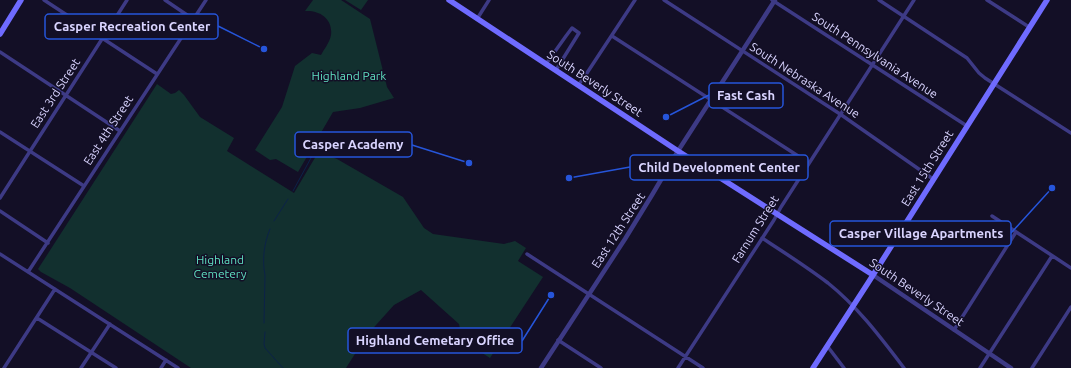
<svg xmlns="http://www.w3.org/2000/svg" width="1071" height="368" font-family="Ubuntu,sans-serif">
<rect width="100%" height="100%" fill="#130f26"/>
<path fill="#12302f" d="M 313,0 L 341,0 L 370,19 L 387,87 L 394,98 L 360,108 L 333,112 L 298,172 L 276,159 L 270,160 L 255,150 L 282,107 L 295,66 L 312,53 L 321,55 C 324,49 330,42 331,35 C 333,19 320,10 305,11 Z
M 345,0 L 368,0 L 361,10 Z
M 157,84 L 171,94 L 175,93 L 179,90 L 184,95 L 200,117 L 234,138 L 227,151 L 294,193 L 316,156 L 324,154 L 337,159 L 403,197 L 424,228 L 433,234 L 504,244 L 515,241 L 526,248 L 518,261 L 543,277 L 490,358 L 462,340 L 459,324 L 421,290 L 394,305 L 367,335 L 346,368 L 191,368 L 70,288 L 41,272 L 38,269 Z"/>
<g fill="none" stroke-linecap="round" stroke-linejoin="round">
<path stroke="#0c2248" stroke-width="1" d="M 293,191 L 312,156 L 316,151 L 320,149 L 329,150 L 348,144 L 362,147 L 367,146
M 274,221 L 288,199
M 264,323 L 265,275 C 262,260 264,243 270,229
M 265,332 L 264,344 L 265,348 L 283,368"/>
<path stroke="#3d3a85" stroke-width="3.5" d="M 44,0 L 157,74
M 165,0 L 193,19
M 664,0 L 840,114 L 933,179
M 772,0 L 967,126
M 879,0 L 967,58 L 979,73 L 985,78 L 1071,133
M 987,0 L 1029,27
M 477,19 L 489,0
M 612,36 L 809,163
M 0,52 L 120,131
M 546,64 L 566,36 L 572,28 L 579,33 L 556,70
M 579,84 L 583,79 L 635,0
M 0,132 L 84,186
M 0,198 L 127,0
M 0,211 L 48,243
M 992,216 L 1071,268
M 762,238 C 785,253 807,267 828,283 C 858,307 881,338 904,368
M 0,254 L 178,368
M 527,254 L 703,368
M 28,272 L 206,0
M 37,318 L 116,368
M 954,330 L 1016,232
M 558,340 L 601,368
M 828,347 L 844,368
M 4,368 L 55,289
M 81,368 L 110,324
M 161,368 L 166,360
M 678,368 L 774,220 L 781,207 L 914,0
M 980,368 L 1052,256
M 1032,368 L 1071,307"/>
<path stroke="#3d3a85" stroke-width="4.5" d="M 873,275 L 1011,368
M 541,368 L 625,239 L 652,195 L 678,151 L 775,0"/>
<path stroke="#6f6bff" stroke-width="5.5" d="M 449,0 L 678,151 L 873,275
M 0,34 L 21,0
M 813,368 L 868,283 L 1047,0"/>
</g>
<g text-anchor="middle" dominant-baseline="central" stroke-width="3" stroke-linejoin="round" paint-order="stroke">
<g font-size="12" fill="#d9d4ff" stroke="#130f26">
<text transform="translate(875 55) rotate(33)">South Pennsylvania Avenue</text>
<text transform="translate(805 80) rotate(33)">South Nebraska Avenue</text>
<text transform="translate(595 83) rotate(33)">South Beverly Street</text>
<text transform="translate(55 93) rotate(-57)">East 3rd Street</text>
<text transform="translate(108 130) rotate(-57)">East 4th Street</text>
<text transform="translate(927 168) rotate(-58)">East 15th Street</text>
<text transform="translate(755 229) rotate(-58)">Farnum Street</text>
<text transform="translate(618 230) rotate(-57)">East 12th Street</text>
<text transform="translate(917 292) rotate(34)">South Beverly Street</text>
</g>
<g font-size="12" fill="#5fe0c0" stroke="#130f26">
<text x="349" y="75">Highland Park</text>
<text x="220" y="259">Highland<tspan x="220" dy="14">Cemetery</tspan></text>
</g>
</g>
<path fill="none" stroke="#2655da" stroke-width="1.5" d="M264 49L218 26M666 117L709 95M469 163L412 145M569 178L630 167M1052 188L1011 233M551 295L522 341"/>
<g fill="#2655da" stroke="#130f26" stroke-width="1.5">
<circle cx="264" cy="49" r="4"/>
<circle cx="666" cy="117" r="4"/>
<circle cx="469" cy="163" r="4"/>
<circle cx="569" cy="178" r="4"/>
<circle cx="1052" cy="188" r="4"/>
<circle cx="551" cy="295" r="4"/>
</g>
<g fill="#130f26" stroke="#2655da" stroke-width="1.5">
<rect x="45" y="14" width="173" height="25" rx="4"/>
<rect x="709" y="83" width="74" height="25" rx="4"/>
<rect x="295" y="132" width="117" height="25" rx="4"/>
<rect x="630" y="155" width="178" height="25" rx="4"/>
<rect x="830" y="221" width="181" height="25" rx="4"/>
<rect x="348" y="328" width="174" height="25" rx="4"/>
</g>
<g font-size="13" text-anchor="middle" font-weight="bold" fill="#d9d4ff">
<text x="132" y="31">Casper Recreation Center</text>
<text x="746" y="100">Fast Cash</text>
<text x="353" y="149">Casper Academy</text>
<text x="719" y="172">Child Development Center</text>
<text x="921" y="238">Casper Village Apartments</text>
<text x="435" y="345">Highland Cemetary Office</text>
</g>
</svg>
